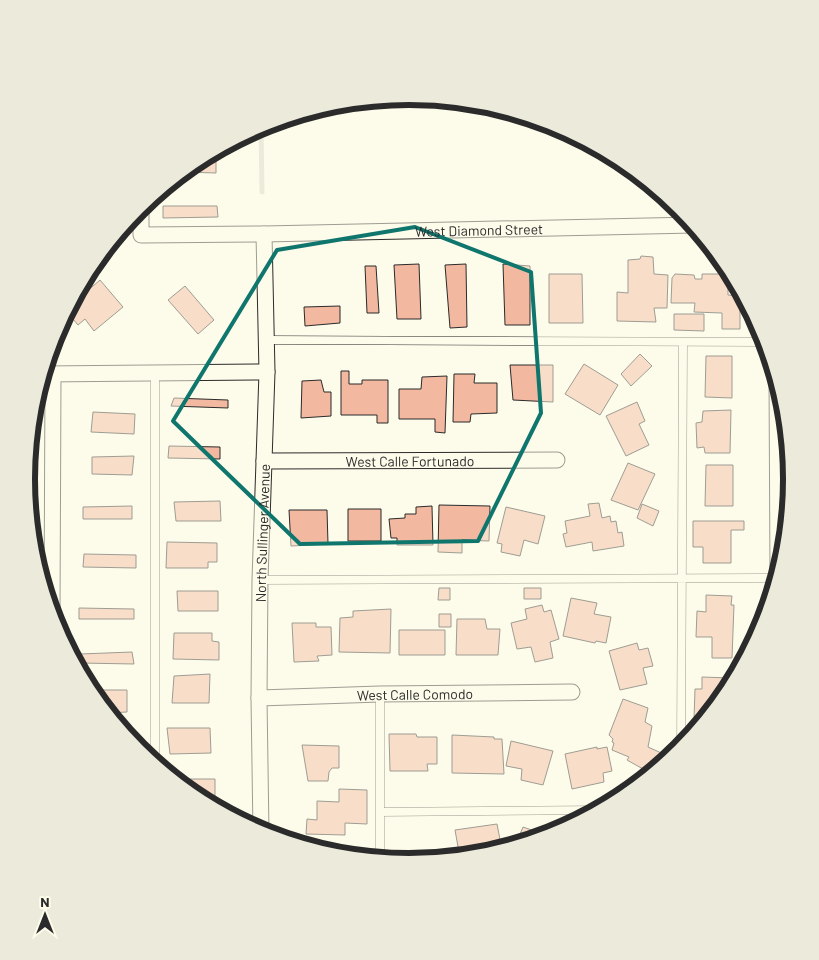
<svg xmlns="http://www.w3.org/2000/svg" width="819" height="960" font-family="Barlow,sans-serif">
<rect width="100%" height="100%" fill="#fdfbea"/>
<g fill="none" stroke-linecap="round" stroke-linejoin="round">
<path stroke="#d8d7c9" stroke-width="5" d="M 261,127 L 262,192"/>
</g>
<path fill="#f2b8a0" stroke="#2b2b2b" d="M 196,161 L 216,162 L 216,173 L 183,172 Z
M 163,206 L 217,206 L 218,217 L 163,218 Z
M 123,228 L 122,243 L 116,242 L 117,249 L 106,248 Z
M 641,256 L 653,257 L 654,274 L 668,275 L 667,308 L 654,308 L 656,322 L 617,321 L 617,292 L 628,293 L 628,260 L 640,259 Z
M 419,264 L 421,319 L 397,319 L 394,265 Z
M 466,264 L 467,327 L 450,328 L 445,265 Z
M 503,264 L 530,266 L 530,325 L 505,325 Z
M 365,266 L 376,266 L 379,313 L 367,313 Z
M 549,274 L 582,274 L 583,323 L 549,323 Z
M 675,274 L 694,275 L 695,279 L 702,279 L 702,274 L 724,274 L 724,282 L 728,282 L 728,295 L 740,296 L 740,329 L 722,329 L 722,313 L 694,312 L 695,303 L 671,303 L 672,278 Z
M 100,280 L 123,307 L 94,331 L 85,319 L 78,325 L 67,312 L 71,305 Z
M 185,286 L 214,320 L 198,334 L 168,300 Z
M 340,306 L 340,323 L 305,326 L 304,307 Z
M 674,314 L 704,314 L 704,331 L 674,330 Z
M 640,354 L 652,366 L 631,386 L 621,374 Z
M 706,356 L 732,356 L 732,398 L 705,397 Z
M 584,364 L 618,385 L 600,415 L 565,394 Z
M 510,365 L 553,365 L 553,402 L 513,400 Z
M 341,371 L 349,371 L 349,384 L 362,384 L 362,380 L 388,380 L 388,423 L 377,423 L 377,415 L 341,415 Z
M 454,374 L 475,374 L 474,383 L 497,383 L 497,413 L 471,414 L 470,422 L 453,422 Z
M 447,376 L 445,433 L 435,432 L 435,419 L 399,419 L 399,389 L 421,389 L 422,377 Z
M 321,380 L 324,392 L 331,392 L 331,416 L 301,418 L 302,381 Z
M 174,398 L 228,400 L 228,408 L 171,406 Z
M 637,402 L 645,421 L 639,424 L 649,445 L 626,456 L 606,416 Z
M 731,410 L 730,453 L 705,453 L 704,447 L 697,448 L 696,423 L 702,422 L 703,411 Z
M 93,412 L 135,414 L 134,434 L 91,432 Z
M 169,446 L 220,447 L 220,459 L 168,458 Z
M 134,456 L 132,475 L 92,474 L 92,457 Z
M 628,463 L 655,474 L 638,510 L 611,500 Z
M 706,465 L 733,465 L 733,506 L 705,506 Z
M 220,501 L 221,521 L 176,521 L 174,502 Z
M 599,503 L 602,518 L 610,516 L 611,522 L 616,521 L 618,533 L 622,532 L 624,546 L 593,551 L 592,542 L 566,547 L 563,534 L 567,533 L 565,521 L 590,516 L 588,504 Z
M 642,504 L 659,511 L 653,526 L 637,518 Z
M 439,505 L 490,506 L 489,541 L 462,540 L 462,553 L 438,552 Z
M 132,506 L 132,519 L 83,519 L 83,507 Z
M 432,506 L 433,545 L 397,545 L 397,538 L 391,538 L 389,519 L 405,518 L 405,514 L 416,514 L 416,507 Z
M 506,507 L 545,516 L 538,544 L 524,540 L 520,556 L 501,552 L 502,544 L 497,543 Z
M 348,509 L 381,509 L 381,541 L 348,541 Z
M 289,510 L 327,510 L 328,544 L 291,546 Z
M 693,521 L 744,521 L 744,530 L 731,530 L 731,563 L 703,563 L 703,547 L 693,547 Z
M 167,542 L 217,543 L 217,562 L 208,562 L 208,568 L 166,568 Z
M 84,554 L 136,555 L 136,568 L 83,567 Z
M 439,588 L 450,588 L 450,600 L 438,600 Z
M 524,588 L 541,588 L 541,599 L 524,599 Z
M 177,591 L 218,591 L 218,611 L 178,611 Z
M 706,595 L 732,596 L 731,605 L 734,605 L 732,658 L 712,658 L 712,637 L 696,637 L 697,611 L 706,612 Z
M 571,598 L 597,603 L 594,614 L 611,617 L 606,643 L 596,641 L 595,643 L 563,636 Z
M 542,605 L 544,612 L 551,610 L 559,639 L 550,642 L 553,658 L 535,662 L 531,647 L 517,649 L 511,623 L 527,619 L 525,609 Z
M 79,608 L 134,609 L 134,619 L 79,619 Z
M 391,609 L 390,653 L 339,652 L 340,618 L 353,617 L 353,611 Z
M 439,614 L 451,614 L 451,627 L 439,627 Z
M 457,619 L 485,619 L 487,629 L 500,629 L 498,655 L 456,655 Z
M 292,623 L 316,623 L 316,627 L 331,627 L 332,655 L 317,656 L 319,661 L 294,662 Z
M 399,630 L 445,630 L 445,655 L 399,655 Z
M 174,633 L 212,633 L 212,641 L 219,642 L 219,660 L 173,659 Z
M 637,643 L 639,650 L 648,648 L 653,666 L 643,668 L 647,684 L 620,690 L 609,651 Z
M 132,652 L 134,664 L 80,663 L 80,654 Z
M 210,674 L 209,703 L 172,703 L 174,676 Z
M 702,677 L 731,678 L 731,687 L 707,719 L 694,719 L 695,689 L 702,689 Z
M 89,690 L 127,690 L 127,712 L 107,713 Z
M 623,699 L 648,708 L 645,722 L 652,726 L 648,747 L 668,756 L 663,765 L 652,774 L 627,760 L 629,757 L 612,750 L 614,743 L 612,742 L 613,739 L 609,735 Z
M 167,728 L 210,728 L 211,753 L 170,754 Z
M 389,734 L 416,734 L 417,737 L 437,737 L 437,764 L 427,764 L 428,771 L 390,771 Z
M 452,735 L 494,737 L 494,739 L 502,739 L 504,774 L 452,773 Z
M 511,741 L 553,751 L 543,785 L 521,780 L 522,769 L 506,766 Z
M 302,745 L 339,746 L 339,768 L 332,768 L 329,772 L 328,781 L 308,781 Z
M 597,747 L 597,749 L 607,747 L 612,771 L 603,773 L 604,782 L 572,789 L 565,754 Z
M 172,779 L 215,779 L 215,797 L 206,797 L 206,804 L 196,798 Z
M 339,789 L 367,790 L 367,824 L 345,823 L 345,835 L 306,834 L 307,819 L 317,820 L 317,801 L 339,802 Z
M 497,824 L 502,850 L 484,856 L 460,858 L 455,830 Z
M 523,827 L 546,835 L 545,838 L 515,846 Z"/>
<g fill="none" stroke-linecap="round" stroke-linejoin="round">
<defs>
<path id="service" d="M 266,340 L 766,342
M 155,373 L 155,765
M 260,580 L 778,578
M 380,694 L 380,860
M 681,750 L 683,343
M 380,812 L 602,810"/>
<g id="minor">
<path id="s1" d="M 141,207 L 141,235 L 264,234 L 694,225"/>
<path d="M 43,374 L 267,372"/>
<path d="M 777,376 L 778,578"/>
<path id="s2" d="M 264,461 L 557,460"/>
<path d="M 52,615 L 53,374"/>
<path id="s3" d="M 259,698 L 380,694 L 572,692"/>
<path id="s4" d="M 261,833 L 259,698 L 260,580 L 267,372 L 264,234"/>
</g>
</defs>
<use href="#service" stroke="#2b2b2b" stroke-width="9"/>
<use href="#minor" stroke="#2b2b2b" stroke-width="17"/>
<use href="#service" stroke="#fdfbea" stroke-width="8"/>
<use href="#minor" stroke="#fdfbea" stroke-width="15"/>
</g>
<path d="M0 0H819V960H0ZM 415,227 L 531,272 L 541,413 L 478,541 L 300,544 L 173,421 L 277,250 Z" fill="#fdfbea" fill-opacity=".55" fill-rule="evenodd"/>
<path fill="none" stroke="#0f766e" stroke-width="4" stroke-linejoin="round" d="M 415,227 L 531,272 L 541,413 L 478,541 L 300,544 L 173,421 L 277,250 Z"/>
<g text-anchor="middle" dominant-baseline="central" stroke-width="4" stroke-linejoin="round" paint-order="stroke">
<g font-size="14" fill="#2b2b2b" stroke="#fdfbea">
<text stroke="none"><textPath href="#s1" startOffset="366">West Diamond Street</textPath></text>
<text stroke="none"><textPath href="#s2" startOffset="146">West Calle Fortunado</textPath></text>
<text stroke="none"><textPath href="#s4" startOffset="300">North Sullinger Avenue</textPath></text>
<text stroke="none"><textPath href="#s3" startOffset="156">West Calle Comodo</textPath></text>
</g>
</g>
<path d="M0 0H819V960H0ZM35 479a374 374 0 1 1 748 0a374 374 0 1 1-748 0Z" fill="#eceadb" fill-rule="evenodd"/>
<path fill="none" stroke="#2b2b2b" stroke-width="6" d="M35 479a374 374 0 1 1 748 0a374 374 0 1 1-748 0Z"/>
<g transform="translate(45 915)" stroke="#fdfbea" stroke-width="4" paint-order="stroke">
<path d="M0-4L9 19L0 12L-9 19Z" fill="#2b2b2b"/>
<text y="-8" font-size="14" font-weight="bold" text-anchor="middle" fill="#2b2b2b">N</text>
</g>
</svg>
